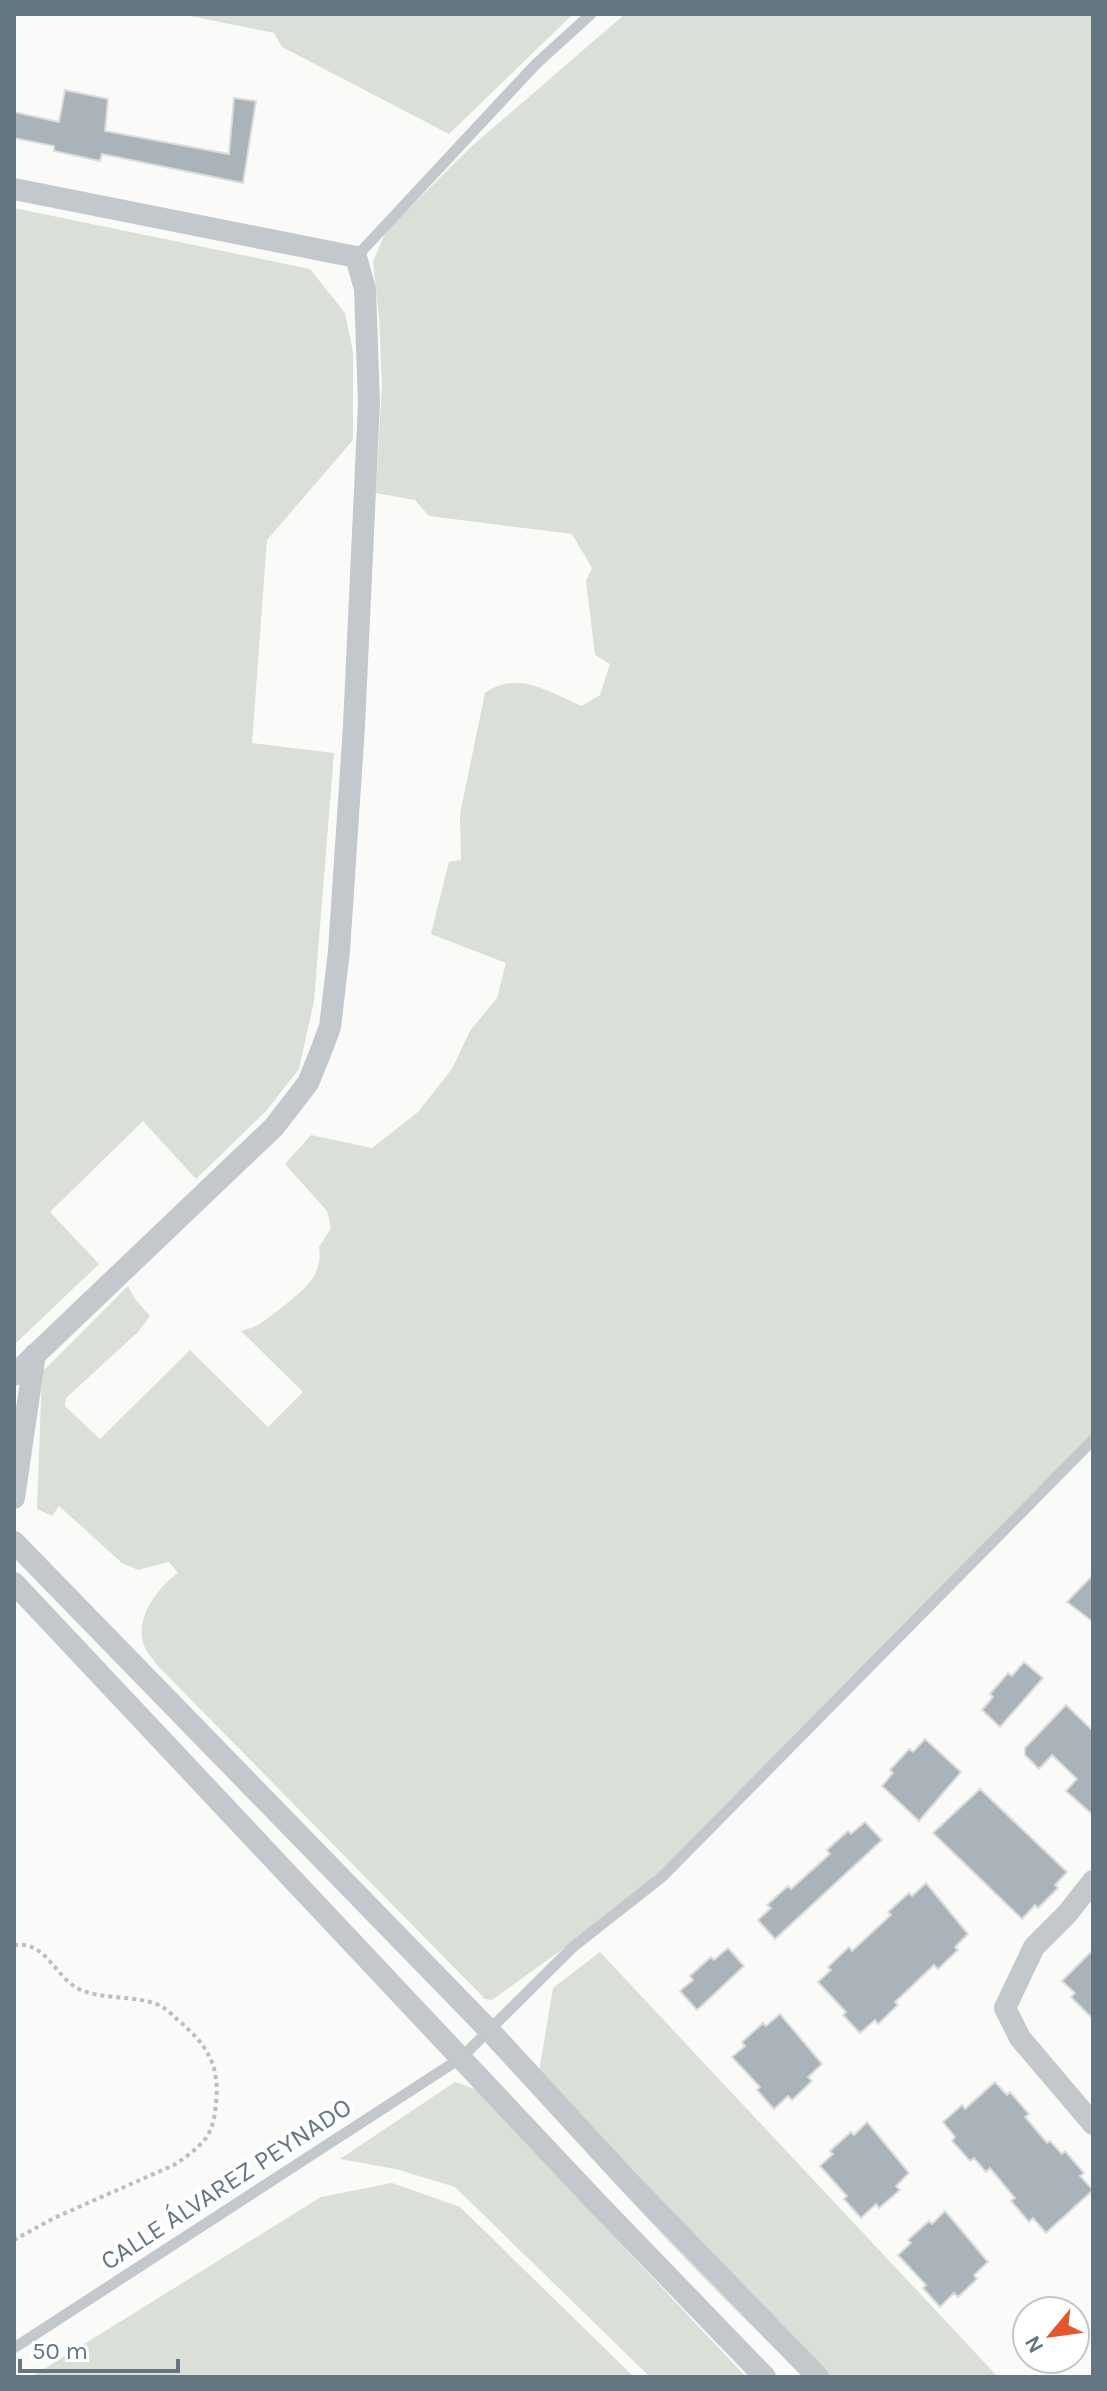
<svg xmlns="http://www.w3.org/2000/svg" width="1107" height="2391" font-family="Karla,sans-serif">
<rect width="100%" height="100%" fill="#fafaf8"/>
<path fill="#dadfd7" d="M 180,14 L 573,14 L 449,134 L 282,47 L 274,33 Z
M 625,14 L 1093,14 L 1093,1438 L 662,1877 L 492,2000 L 485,1999 L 158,1666 C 154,1660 146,1652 144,1645 C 134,1619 158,1587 178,1573 L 169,1562 L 138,1570 L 122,1563 L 59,1506 L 52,1516 L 37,1509 L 42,1372 L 128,1286 L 135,1299 L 150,1316 L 138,1332 L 66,1398 L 65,1406 L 100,1439 L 190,1350 L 268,1427 L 303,1392 L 241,1331 C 260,1326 265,1320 280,1309 C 301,1292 324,1277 319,1247 L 331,1228 L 327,1211 L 285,1164 L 311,1135 L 372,1148 L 418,1112 L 452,1069 L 470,1031 L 497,998 L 506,963 L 431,934 L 449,862 L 461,860 L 460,814 L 485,693 C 518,670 549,692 582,706 L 600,695 L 610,664 L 595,655 L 586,581 L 592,568 L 572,534 L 429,516 L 415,500 L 376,493 L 382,384 L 379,317 L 373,262 L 386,231 L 472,146 Z
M 14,208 L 310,269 L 345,313 L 353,352 L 353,440 L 267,540 L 252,743 L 334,753 L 314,1001 L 299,1069 L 266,1111 L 196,1179 L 143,1121 L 50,1212 L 99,1264 L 14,1345 Z
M 600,1952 L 998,2377 L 803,2377 C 710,2285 618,2193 536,2090 L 553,1988 Z
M 455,2082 L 483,2092 L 530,2147 L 746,2377 L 650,2377 L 455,2187 L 396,2169 L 340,2159 Z
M 392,2183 L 460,2207 L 634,2377 L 31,2377 L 321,2197 Z"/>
<path fill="#aab3b9" stroke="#dcdcda" stroke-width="2" d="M 65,90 L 108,99 L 105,131 L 229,154 L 234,98 L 256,101 L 243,183 L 102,154 L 100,161 L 54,151 L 54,146 L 14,138 L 14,112 L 59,122 Z
M 1093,1575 L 1093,1622 L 1067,1602 Z
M 1024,1662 L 1043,1678 L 1000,1727 L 982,1710 L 993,1697 L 990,1694 L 1008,1673 L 1012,1676 Z
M 1066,1705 L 1093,1731 L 1093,1815 L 1066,1791 L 1077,1779 L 1052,1755 L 1039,1769 L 1025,1755 L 1025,1748 Z
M 925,1739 L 961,1772 L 919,1821 L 882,1786 L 893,1773 L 890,1770 L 909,1749 L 913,1752 Z
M 980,1789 L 1067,1872 L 1055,1885 L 1058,1888 L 1038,1908 L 1035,1905 L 1022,1919 L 933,1833 Z
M 865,1822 L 882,1840 L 775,1939 L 758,1920 L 771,1908 L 767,1905 L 788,1886 L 791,1889 L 830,1854 L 827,1850 L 848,1831 L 851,1834 Z
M 926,1883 L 968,1934 L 955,1947 L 958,1950 L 938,1969 L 934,1965 L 895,2002 L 898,2005 L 878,2024 L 875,2020 L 860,2033 L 843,2015 L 846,2012 L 818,1982 L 831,1970 L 828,1967 L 849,1947 L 852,1951 L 891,1915 L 888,1912 L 909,1893 L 912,1896 Z
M 728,1948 L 744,1966 L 697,2010 L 680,1991 L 693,1980 L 690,1976 L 711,1957 L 714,1960 Z
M 1093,1950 L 1093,2019 L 1071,1997 L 1075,1993 L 1062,1981 Z
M 780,2014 L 822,2064 L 808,2077 L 812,2081 L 792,2100 L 788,2096 L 774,2109 L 757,2090 L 760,2087 L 732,2057 L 745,2046 L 742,2042 L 763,2023 L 766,2026 Z
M 995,2082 L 1007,2095 L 1010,2092 L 1029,2114 L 1025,2117 L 1047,2143 L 1050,2141 L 1062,2154 L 1065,2151 L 1084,2173 L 1080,2176 L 1093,2190 L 1046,2233 L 1033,2218 L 1029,2222 L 1011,2201 L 1015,2198 L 990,2168 L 986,2172 L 974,2158 L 970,2161 L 952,2141 L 955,2137 L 943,2122 L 962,2105 L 965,2109 Z
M 867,2122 L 909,2173 L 896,2186 L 900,2190 L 879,2208 L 876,2204 L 861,2218 L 844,2199 L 847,2196 L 820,2166 L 833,2154 L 830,2151 L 851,2132 L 854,2135 Z
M 945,2211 L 988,2262 L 974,2275 L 977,2279 L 958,2297 L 954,2293 L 940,2307 L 923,2288 L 926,2285 L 898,2255 L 911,2243 L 908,2240 L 929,2221 L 932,2224 Z"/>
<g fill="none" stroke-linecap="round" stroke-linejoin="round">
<path stroke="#bbbfc2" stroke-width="4" stroke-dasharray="4 4" stroke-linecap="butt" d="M 14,1945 C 48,1941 54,1978 81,1990 C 106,2000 134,1995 159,2005 C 166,2008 172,2015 178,2020 C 207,2045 220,2064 216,2103 C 215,2115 213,2128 206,2138 C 198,2149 184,2158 174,2165 L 54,2218 L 14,2240"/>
<path stroke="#c3c8cc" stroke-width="11" d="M 356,257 L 536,64 L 591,14
M 14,2348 L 461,2058 L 573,1947 L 662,1877 L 1093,1440"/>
<path stroke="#c3c8cc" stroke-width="22" d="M 14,189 L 356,257 L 365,289 L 369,404 L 354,726 L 339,951 L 330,1027 L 319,1056 L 308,1083 L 274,1127 L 14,1375
M 14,1498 L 35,1354
M 14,1542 L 488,2029 L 625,2178 L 818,2377
M 14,1583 L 598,2204 L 765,2377
M 1093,1881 L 1067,1914 L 1034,1947 L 1005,2008 L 1020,2038 L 1093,2124"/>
</g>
<g text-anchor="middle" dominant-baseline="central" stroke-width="8" stroke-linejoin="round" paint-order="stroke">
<g font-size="26" fill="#657683" stroke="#fff">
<text transform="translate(226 2184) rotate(-33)">CALLE ÁLVAREZ PEYNADO</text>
</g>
</g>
<rect width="1107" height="2391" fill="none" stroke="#657683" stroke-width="32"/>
<g transform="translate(1051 2335) rotate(241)"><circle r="38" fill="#ffffff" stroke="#c1c8cd" stroke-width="2"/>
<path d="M0-6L14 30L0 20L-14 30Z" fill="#e4572e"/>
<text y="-12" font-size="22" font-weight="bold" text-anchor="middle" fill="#657683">N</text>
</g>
<path d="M20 2359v12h158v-12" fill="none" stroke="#657683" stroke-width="4"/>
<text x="32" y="2359" font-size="24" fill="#657683" stroke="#ffffff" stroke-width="6" paint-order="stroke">50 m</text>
</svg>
